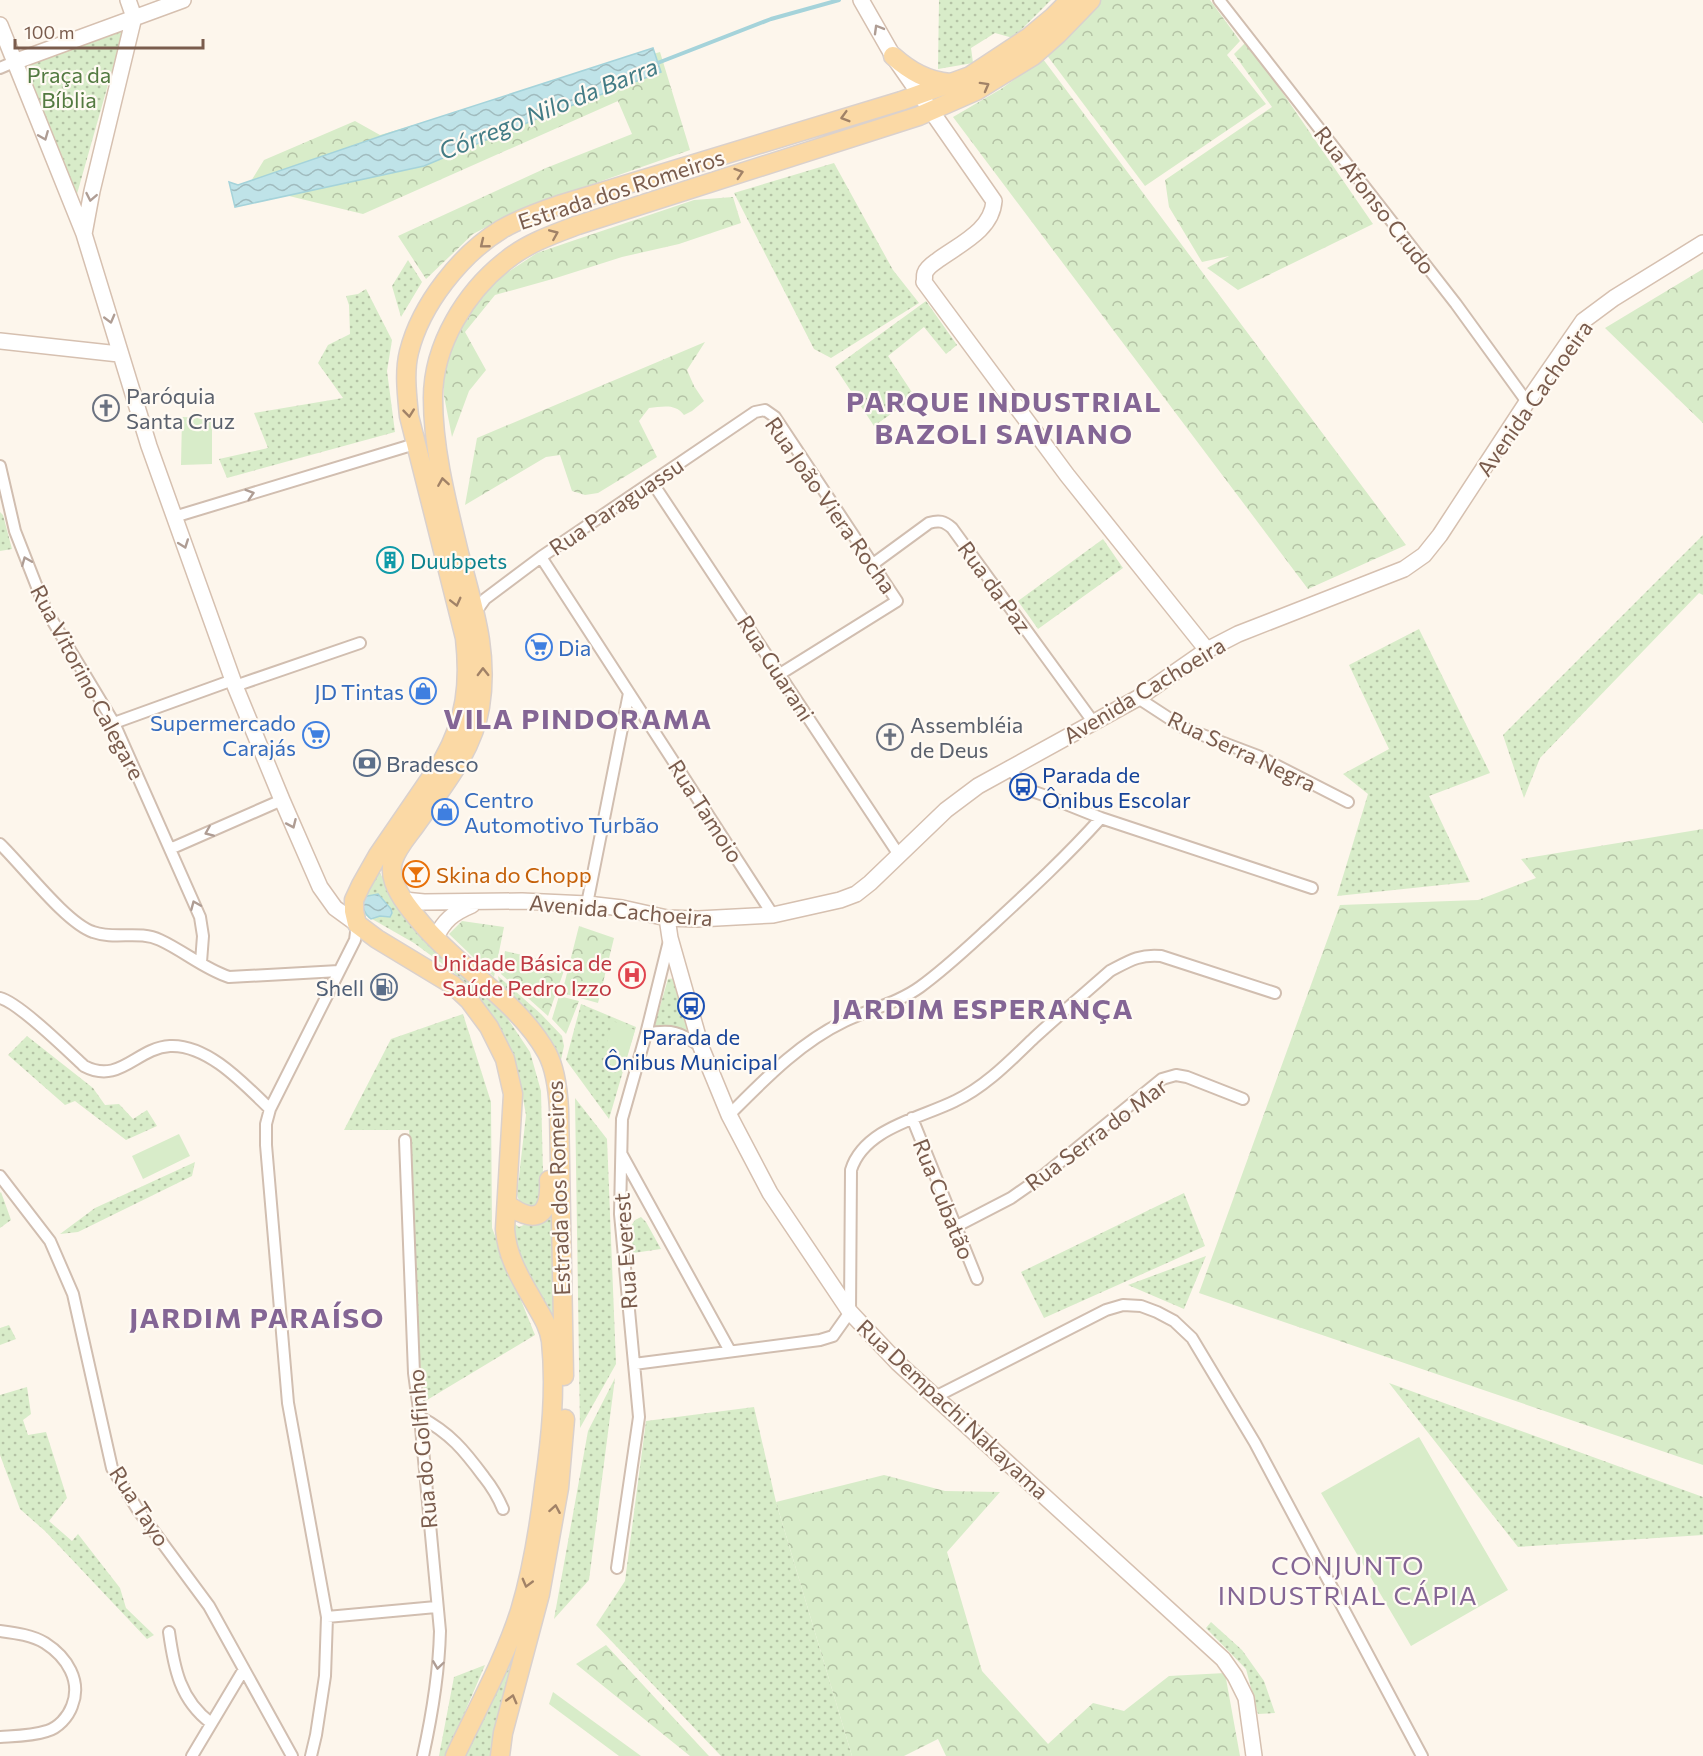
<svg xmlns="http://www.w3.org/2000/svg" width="1703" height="1756" font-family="Commissioner,sans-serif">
<defs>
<pattern id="grass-dots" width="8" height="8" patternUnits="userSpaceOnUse" patternTransform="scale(1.5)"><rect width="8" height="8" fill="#d8ecc9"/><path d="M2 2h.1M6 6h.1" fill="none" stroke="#b4c2a5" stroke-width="1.8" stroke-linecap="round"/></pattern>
<pattern id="forest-crowns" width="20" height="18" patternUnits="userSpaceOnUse" patternTransform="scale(1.5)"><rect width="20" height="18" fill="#d8ecc9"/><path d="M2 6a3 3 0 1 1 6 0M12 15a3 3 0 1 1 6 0" fill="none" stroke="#b4c2a5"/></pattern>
<pattern id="water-waves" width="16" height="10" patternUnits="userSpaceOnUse" patternTransform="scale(1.5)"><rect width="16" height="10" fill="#bfe3e8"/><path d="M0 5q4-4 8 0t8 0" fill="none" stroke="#a0bbbe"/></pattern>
</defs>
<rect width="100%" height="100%" fill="#fdf6ec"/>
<path fill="url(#grass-dots)" d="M 939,0 L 1051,0 L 1013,38 L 995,33 L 971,48 L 973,63 L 938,69 Z
M 124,28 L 75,201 L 24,66 Z
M 834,163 L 893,270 L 919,303 L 831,358 L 814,349 L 734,193 Z
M 408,260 L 422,282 L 401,317 L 392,286 Z
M 366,289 L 392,340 L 387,371 L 395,432 L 227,478 L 219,459 L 268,448 L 254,413 L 343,398 L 318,363 L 328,345 L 350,334 L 349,305 L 346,296 L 358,294 Z
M 926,301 L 957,345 L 946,354 L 924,327 L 888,356 L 915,397 L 874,426 L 835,367 Z
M 0,512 L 3,515 L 12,549 L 0,551 Z
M 1703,535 L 1703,595 L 1699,593 L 1540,758 L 1524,798 L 1503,735 Z
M 1103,539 L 1123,568 L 1038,629 L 1018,601 Z
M 1419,629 L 1490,773 L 1429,796 L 1470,882 L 1337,896 L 1368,794 L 1343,774 L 1389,749 L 1349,665 Z
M 379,871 L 390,892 L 449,964 L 506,1016 L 530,1052 L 541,1091 L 543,1175 L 539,1202 C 529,1210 519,1206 517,1194 L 526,1115 L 519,1076 L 508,1045 L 494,1018 L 473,991 L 452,971 L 414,943 L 365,915 L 363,909 L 370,874 Z
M 498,976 L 541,1014 L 562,1036 L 564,1046 L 561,1060 L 555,1067 L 500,988 Z
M 677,978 L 689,1030 L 654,1027 L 668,979 Z
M 581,1004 L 636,1027 L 609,1119 L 566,1060 Z
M 463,1014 L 491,1102 L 492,1228 L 535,1335 L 422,1403 L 409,1130 L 344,1130 L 391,1039 Z
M 27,1036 L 93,1088 L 105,1105 L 119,1104 L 133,1119 L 147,1110 L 157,1126 L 126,1140 L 75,1101 L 65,1105 L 8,1055 Z
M 575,1098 L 607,1139 L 616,1364 L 580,1428 Z
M 195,1162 L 192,1176 L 78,1232 L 60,1234 L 95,1208 Z
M 1,1192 L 11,1220 L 0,1228 L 0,1193 Z
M 1184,1193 L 1205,1246 L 1044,1318 L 1021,1272 Z
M 553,1212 L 555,1324 L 551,1325 L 512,1242 L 511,1221 L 519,1227 Z
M 641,1217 L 646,1222 L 661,1249 L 633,1253 L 631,1226 L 635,1220 Z
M 1206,1256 L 1184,1309 L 1128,1285 Z
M 9,1325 L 16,1339 L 0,1345 L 0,1328 Z
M 615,1378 L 589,1580 L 554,1619 L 588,1431 Z
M 1389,1383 L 1703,1497 L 1703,1535 L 1518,1547 Z
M 27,1387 L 31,1414 L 23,1420 L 28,1435 L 46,1432 L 67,1498 L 49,1521 L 72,1541 L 78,1534 L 120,1588 L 126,1608 L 154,1635 L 147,1639 L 45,1531 L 20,1509 L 0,1455 L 0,1395 Z
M 754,1407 L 776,1502 L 852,1756 L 721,1756 L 596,1625 L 625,1581 L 646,1421 Z
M 526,1616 L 493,1756 L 460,1756 Z
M 1211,1622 L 1242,1650 L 1264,1681 L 1275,1713 L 1258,1714 L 1246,1669 L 1206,1628 Z
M 485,1665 L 446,1756 L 439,1756 L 454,1677 Z"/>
<path fill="url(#forest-crowns)" d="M 1097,0 L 1210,0 L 1240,41 L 1227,55 L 1266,104 L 1145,186 L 1046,54 Z
M 1247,41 L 1373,224 L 1238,290 L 1207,268 L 1229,256 L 1202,262 L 1169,207 L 1165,180 L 1272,107 L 1234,54 Z
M 660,52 L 690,150 L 519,210 L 473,234 L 426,279 L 398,236 L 546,168 L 632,134 L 618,101 L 363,214 L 248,186 L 264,160 L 355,121 L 380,135 Z
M 1043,59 L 1406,545 L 1308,589 L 953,117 L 1001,89 Z
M 733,197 L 741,223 L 679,244 L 622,257 L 556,278 L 495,295 L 465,332 L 486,370 L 469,391 L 452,437 L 444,396 L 444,363 L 458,330 L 494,281 L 537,253 L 575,240 L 694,200 Z
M 1703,269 L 1703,423 L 1605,328 Z
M 705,342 L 687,370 L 694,386 L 704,401 L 692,411 L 684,415 C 675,403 662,407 649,408 L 639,421 L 657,457 L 598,493 L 585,495 L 572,491 L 560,455 L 546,457 L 465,505 L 477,438 Z
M 1703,829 L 1703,1465 L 1199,1293 L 1340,905 L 1478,900 L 1536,878 L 1521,859 Z
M 462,921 L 504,927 L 494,977 L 449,934 Z
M 579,926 L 614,938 L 598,1003 L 562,993 Z
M 505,951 L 566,965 L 548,1016 L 501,974 Z
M 559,996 L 579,1001 L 566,1034 L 552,1019 Z
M 884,1475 L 945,1491 L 1000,1492 L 947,1552 L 982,1671 L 1048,1744 L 1093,1703 L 1124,1711 L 1169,1676 L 1225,1673 L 1240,1756 L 946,1756 L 938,1739 L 904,1756 L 852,1756 L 776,1502 Z
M 606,1645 L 708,1755 L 709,1756 L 690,1756 L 576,1664 Z"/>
<path fill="#d8ecc9" d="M 182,417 L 212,418 L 212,464 L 181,465 Z
M 613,1021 L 635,1030 L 624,1066 L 603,1058 Z
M 179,1134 L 190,1156 L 143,1179 L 132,1156 Z
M 1419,1437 L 1508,1590 L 1411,1646 L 1321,1493 Z
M 553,1692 L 641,1756 L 619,1756 L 549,1704 Z"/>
<path fill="url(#water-waves)" stroke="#a5d3da" stroke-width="1.5" d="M 653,48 L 661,72 L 541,117 L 424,166 L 235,207 L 229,182 L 238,185 L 390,133 Z
M 378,894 L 391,909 L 392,913 L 390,917 L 380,916 L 371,919 C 363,913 363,907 362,897 Z"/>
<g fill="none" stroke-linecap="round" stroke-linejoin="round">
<path stroke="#a5d3da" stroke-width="4" d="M 655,64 L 771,19 L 839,0"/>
<defs>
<path id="street" d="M 1219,0 L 1456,304 L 1527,402
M 0,68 L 14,62
M 0,466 L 15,531 L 46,610 L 114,723 L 200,917 L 203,936 L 201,962
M 652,482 L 899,855
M 174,517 L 415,444
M 541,557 L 773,915
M 873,564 L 929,523 C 939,520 944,521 952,528 L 1094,723
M 475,613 L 485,599 L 541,557 L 755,412 L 765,410 L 775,417 L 897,601 L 780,674
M 235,686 L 360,643
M 1138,698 L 1184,728 L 1258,756 L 1348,802
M 114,723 L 233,680
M 1009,767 L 1019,780 L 1032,791 L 1046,796 L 1101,818 L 1312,888
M 0,844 C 23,866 66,923 93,932 C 115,940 139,930 160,940 C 184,951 204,969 229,977 L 339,971
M 170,849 L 282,800
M 587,904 L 629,693
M 0,998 C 18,1002 68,1051 84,1066 C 120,1085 136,1048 170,1046 C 208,1044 245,1085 270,1109
M 646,1034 C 671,1029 681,1032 701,1047
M 729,1115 C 764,1080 799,1043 845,1021 C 870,1009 898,1003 920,987 C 945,969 967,948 990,927 C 1029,891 1065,858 1101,818
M 912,1118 L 977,1279
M 405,1140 L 414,1373 L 420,1417 L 440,1631 C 439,1673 432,1715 423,1756
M 622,1155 L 730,1351
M 0,1176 L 50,1241 L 73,1294 L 112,1468 L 138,1510 L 209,1606 L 292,1756
M 955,1227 L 1011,1198 L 1044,1175 L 1162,1079 L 1176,1075 L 1187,1077 L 1243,1099
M 634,1364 L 820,1340 L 833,1336 L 850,1312 L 851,1170 C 864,1128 921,1118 955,1101 C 985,1087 1010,1061 1034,1038 C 1059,1015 1085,993 1110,971 C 1129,961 1139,954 1161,956 L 1275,993
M 935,1397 L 1106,1310 L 1123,1305 L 1141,1306 L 1157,1312 L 1174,1321 L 1192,1338 L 1255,1443 L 1422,1756
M 420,1417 C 450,1433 464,1450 484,1477 C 492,1487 498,1497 503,1509
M 617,1568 L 639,1417 L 620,1214 L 622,1119 L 646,1034 L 669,941
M 327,1617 L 436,1607
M 0,1631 C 15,1633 32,1635 45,1643 C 67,1657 82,1681 72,1706 C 68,1717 58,1728 47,1731 C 32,1736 15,1736 0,1737
M 169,1632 C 174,1668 180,1700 211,1723
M 192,1756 L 244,1669
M 311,1756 L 316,1735 L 325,1676 L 327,1617 L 288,1403 L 266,1145 L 266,1124 L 270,1109 L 355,940 L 357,924"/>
<path id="secondary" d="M 861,0 L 893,56 L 994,201 C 992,230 960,244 938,260 C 934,263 927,267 925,273 C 924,276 925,279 924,282 L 1067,475 L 1207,650
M 0,25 L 84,234 L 149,446 L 235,686 L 282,800 L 320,887 L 335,908 L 357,924
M 14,62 L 183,0
M 84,234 L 92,191 L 134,17 L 128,0
M 0,341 L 119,354
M 404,900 L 424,902 L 522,901 L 587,904 L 622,908 L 667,918 L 698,919 L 773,915 L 840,900 L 856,894 L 870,883 L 946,810 L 978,786 L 1138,698 L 1207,650 L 1238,634 L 1404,569 L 1424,555 L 1440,535 L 1527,402 L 1583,321 L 1614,298 L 1703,243
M 667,918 L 670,938 L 701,1047 L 729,1115 L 770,1193 L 850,1312 L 898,1363 L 1223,1659 L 1235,1676 L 1246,1698 L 1254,1756
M 435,939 C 444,920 453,913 472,905"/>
<path id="primary" d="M 893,56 C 910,71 927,81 950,83
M 507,1204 C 537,1227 551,1214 549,1180
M 564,1376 L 559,1109 C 558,1091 556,1070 547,1053 C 518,1001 461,970 423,925 C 412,912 400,898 394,882 C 392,876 391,868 393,861 C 397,848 407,837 415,826 C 440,790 473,752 480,707 C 489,651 473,607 459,553 C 447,503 433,450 433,398 C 433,345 466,291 508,259 C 528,243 554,234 578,225 L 919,116 L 976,91 L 1033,56 L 1058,34 L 1091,0
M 455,1756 C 477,1709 504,1661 520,1611 C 532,1571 539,1528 544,1486 C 551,1438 556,1389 551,1341 C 549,1327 542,1316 535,1304 C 521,1279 507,1258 505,1229 L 513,1094 L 505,1059 L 489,1027 L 469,1000 L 453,985 L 377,939 L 357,924 L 354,911 L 354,900 L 361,885 L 378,855 L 443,760 C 466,719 470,684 465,638 L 409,416 C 407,395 404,372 409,352 C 421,304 461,254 502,229 C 521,218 541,211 562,204 L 901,101 L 970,76 L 1029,37 L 1053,17 L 1070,0
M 500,1756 L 503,1733 L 540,1594 L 559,1488 L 565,1419"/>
</defs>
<use href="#street" stroke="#d1beb0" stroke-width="14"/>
<use href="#secondary" stroke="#d6c0b0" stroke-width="18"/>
<use href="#primary" stroke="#dad1cd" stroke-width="21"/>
<use href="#street" stroke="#fff" stroke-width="10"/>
<use href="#secondary" stroke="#fff" stroke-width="15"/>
<use href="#primary" stroke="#fbd9a5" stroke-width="18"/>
</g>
<defs><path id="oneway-chevron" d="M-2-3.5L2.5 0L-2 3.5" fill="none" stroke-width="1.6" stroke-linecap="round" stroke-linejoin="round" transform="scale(1.5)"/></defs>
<g stroke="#af9d94">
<use href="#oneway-chevron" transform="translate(878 29) rotate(-120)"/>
<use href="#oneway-chevron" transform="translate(44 136) rotate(68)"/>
<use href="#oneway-chevron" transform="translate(91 197) rotate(101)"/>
<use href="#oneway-chevron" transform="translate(110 319) rotate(75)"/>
<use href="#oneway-chevron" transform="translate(250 494) rotate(-17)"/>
<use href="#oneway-chevron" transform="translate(184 544) rotate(70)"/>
<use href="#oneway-chevron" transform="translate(26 561) rotate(-112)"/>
<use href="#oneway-chevron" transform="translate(292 824) rotate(66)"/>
<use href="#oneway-chevron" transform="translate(209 832) rotate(157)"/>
<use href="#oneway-chevron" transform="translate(195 905) rotate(-113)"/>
<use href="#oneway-chevron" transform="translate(438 1665) rotate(98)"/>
</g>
<g stroke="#a18267">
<use href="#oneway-chevron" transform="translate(985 86) rotate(-29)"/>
<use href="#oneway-chevron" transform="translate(845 117) rotate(164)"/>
<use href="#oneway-chevron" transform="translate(739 173) rotate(-18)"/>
<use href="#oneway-chevron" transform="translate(554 234) rotate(-23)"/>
<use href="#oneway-chevron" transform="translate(484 244) rotate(141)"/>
<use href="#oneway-chevron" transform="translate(409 413) rotate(84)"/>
<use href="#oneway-chevron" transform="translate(443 482) rotate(-99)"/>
<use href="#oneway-chevron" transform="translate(456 602) rotate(76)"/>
<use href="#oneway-chevron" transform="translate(483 672) rotate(-91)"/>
<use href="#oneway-chevron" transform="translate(555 1509) rotate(-80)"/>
<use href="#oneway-chevron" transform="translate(527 1583) rotate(105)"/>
<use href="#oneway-chevron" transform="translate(512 1699) rotate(-75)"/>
</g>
<defs>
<symbol id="church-ring" viewBox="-11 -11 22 22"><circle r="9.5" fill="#fffaf3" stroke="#6b7280" stroke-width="1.5"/><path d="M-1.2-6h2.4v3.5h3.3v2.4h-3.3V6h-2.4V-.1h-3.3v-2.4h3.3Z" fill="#6b7280"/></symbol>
<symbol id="building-ring" viewBox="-11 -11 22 22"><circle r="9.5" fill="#fffaf3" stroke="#0f9aa8" stroke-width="1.5"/><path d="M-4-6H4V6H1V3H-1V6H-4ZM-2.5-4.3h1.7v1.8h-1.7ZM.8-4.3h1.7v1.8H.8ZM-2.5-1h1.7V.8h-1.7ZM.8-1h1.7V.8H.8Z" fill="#0f9aa8"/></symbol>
<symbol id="supermarket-ring" viewBox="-11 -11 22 22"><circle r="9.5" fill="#fffaf3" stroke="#3f7fe0" stroke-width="1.5"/><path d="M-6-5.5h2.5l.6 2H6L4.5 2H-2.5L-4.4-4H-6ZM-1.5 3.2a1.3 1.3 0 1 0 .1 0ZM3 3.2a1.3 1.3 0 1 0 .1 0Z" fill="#3f7fe0"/></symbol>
<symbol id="shop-ring" viewBox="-11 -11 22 22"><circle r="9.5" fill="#fffaf3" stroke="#3f7fe0" stroke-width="1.5"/><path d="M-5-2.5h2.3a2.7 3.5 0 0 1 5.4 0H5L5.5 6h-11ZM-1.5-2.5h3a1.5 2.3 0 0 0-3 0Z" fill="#3f7fe0"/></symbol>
<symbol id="bank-ring" viewBox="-11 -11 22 22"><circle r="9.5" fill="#fffaf3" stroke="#5c6f8a" stroke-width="1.5"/><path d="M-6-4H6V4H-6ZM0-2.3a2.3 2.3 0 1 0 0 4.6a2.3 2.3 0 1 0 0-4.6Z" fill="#5c6f8a"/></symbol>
<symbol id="bus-ring" viewBox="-11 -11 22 22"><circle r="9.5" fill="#fffaf3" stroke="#1a4fb4" stroke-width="1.5"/><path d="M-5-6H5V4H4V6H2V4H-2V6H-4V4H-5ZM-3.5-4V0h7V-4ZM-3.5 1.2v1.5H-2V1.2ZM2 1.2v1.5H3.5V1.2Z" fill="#1a4fb4"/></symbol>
<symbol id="bar-ring" viewBox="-11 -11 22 22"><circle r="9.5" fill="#fffaf3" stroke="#e8710a" stroke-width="1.5"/><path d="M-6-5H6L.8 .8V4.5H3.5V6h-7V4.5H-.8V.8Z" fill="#e8710a"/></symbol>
<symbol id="hospital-ring" viewBox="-11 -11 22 22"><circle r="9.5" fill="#fffaf3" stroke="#e0444e" stroke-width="1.5"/><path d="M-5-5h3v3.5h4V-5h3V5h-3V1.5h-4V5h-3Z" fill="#e0444e"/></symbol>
<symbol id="fuel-ring" viewBox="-11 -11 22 22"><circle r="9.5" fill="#fffaf3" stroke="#5c6f8a" stroke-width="1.5"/><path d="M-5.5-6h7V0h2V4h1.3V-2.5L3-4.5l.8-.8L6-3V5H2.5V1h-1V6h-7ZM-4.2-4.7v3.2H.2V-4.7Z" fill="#5c6f8a"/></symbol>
</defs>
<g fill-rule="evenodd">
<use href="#church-ring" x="91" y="393" width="30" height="30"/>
<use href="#building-ring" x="375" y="545" width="30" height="30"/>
<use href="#supermarket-ring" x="524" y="632" width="30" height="30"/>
<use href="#shop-ring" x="408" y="676" width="30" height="30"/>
<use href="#supermarket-ring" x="301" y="720" width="30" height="30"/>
<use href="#church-ring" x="875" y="722" width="30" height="30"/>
<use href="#bank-ring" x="352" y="748" width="30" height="30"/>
<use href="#bus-ring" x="1008" y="772" width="30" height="30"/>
<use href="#shop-ring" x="430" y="797" width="30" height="30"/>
<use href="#bar-ring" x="401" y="859" width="30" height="30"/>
<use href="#hospital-ring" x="617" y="960" width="30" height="30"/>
<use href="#fuel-ring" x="369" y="972" width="30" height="30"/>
<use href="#bus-ring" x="676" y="991" width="30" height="30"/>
</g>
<g text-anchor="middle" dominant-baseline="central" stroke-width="4.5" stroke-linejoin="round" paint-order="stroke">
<g font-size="22" fill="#537a41" stroke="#fffaf3">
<text x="69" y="74">Praça da<tspan x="69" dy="25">Bíblia</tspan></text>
</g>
<g font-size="22" fill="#7a5c4d" stroke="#fffaf3">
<text transform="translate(621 189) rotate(-18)">Estrada dos Romeiros</text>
<text transform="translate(1375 200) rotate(52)">Rua Afonso Crudo</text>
<text transform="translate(1534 398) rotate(-55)">Avenida Cachoeira</text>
<text transform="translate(831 505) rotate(55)">Rua João Viera Rocha</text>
<text transform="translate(616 506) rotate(-34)">Rua Paraguassu</text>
<text transform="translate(995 587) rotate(54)">Rua da Paz</text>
<text transform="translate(776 668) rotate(57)">Rua Guarani</text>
<text transform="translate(88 682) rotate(62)">Rua Vitorino Calegare</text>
<text transform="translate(1144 690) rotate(-31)">Avenida Cachoeira</text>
<text transform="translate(1242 751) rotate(25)">Rua Serra Negra</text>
<text transform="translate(706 811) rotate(57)">Rua Tamoio</text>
<text transform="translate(621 910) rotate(5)">Avenida Cachoeira</text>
<text transform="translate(1096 1134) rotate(-37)">Rua Serra do Mar</text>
<text transform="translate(558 1188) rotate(-92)">Estrada dos Romeiros</text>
<text transform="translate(944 1199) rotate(68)">Rua Cubatão</text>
<text transform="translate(625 1251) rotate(-94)">Rua Everest</text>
<text transform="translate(953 1409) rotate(43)">Rua Dempachi Nakayama</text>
<text transform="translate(422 1449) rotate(-95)">Rua do Golfinho</text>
<text transform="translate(140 1506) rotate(57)">Rua Tayo</text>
</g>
<g font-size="22" fill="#5b616d" stroke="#fffaf3" text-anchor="start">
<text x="126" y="395">Paróquia<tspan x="126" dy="25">Santa Cruz</tspan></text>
<text x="910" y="724">Assembléia<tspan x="910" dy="25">de Deus</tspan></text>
</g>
<g font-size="22" fill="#0d838f" stroke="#fffaf3" text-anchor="start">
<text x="410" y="560">Duubpets</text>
</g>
<g font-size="22" fill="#366cbe" stroke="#fffaf3" text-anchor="start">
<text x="558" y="647">Dia</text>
<text x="404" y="691" text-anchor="end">JD Tintas</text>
<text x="296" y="722" text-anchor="end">Supermercado<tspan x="296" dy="25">Carajás</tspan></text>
<text x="464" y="799">Centro<tspan x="464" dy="25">Automotivo Turbão</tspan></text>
</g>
<g font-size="22" fill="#4e5e75" stroke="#fffaf3" text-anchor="start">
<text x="386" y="763">Bradesco</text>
<text x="364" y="987" text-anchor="end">Shell</text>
</g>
<g font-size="22" fill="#164399" stroke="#fffaf3" text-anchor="start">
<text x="1042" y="774">Parada de<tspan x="1042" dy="25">Ônibus Escolar</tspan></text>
<text x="691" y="1036" text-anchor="middle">Parada de<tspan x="691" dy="25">Ônibus Municipal</tspan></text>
</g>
<g font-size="22" fill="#c56008" stroke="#fffaf3" text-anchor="start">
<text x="436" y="874">Skina do Chopp</text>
</g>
<g font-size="22" fill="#be3a42" stroke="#fffaf3" text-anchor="end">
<text x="612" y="962">Unidade Básica de<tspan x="612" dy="25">Saúde Pedro Izzo</tspan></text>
</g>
<g font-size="24" font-style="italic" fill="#437c86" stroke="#fffaf3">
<text transform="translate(548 108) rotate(-22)">Córrego Nilo da Barra</text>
</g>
<g font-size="26" letter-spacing="1.5" fill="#846695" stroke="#fffaf3">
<text x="1348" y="1564">CONJUNTO<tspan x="1348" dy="30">INDUSTRIAL CÁPIA</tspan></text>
</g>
<g font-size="28" font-weight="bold" letter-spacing="1.5" fill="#846695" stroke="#fffaf3">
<text x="1004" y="401">PARQUE INDUSTRIAL<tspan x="1004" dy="32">BAZOLI SAVIANO</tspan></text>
<text x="578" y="718">VILA PINDORAMA</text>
<text x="983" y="1008">JARDIM ESPERANÇA</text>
<text x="257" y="1317">JARDIM PARAÍSO</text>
</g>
</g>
<path d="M15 39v9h188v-9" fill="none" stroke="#7a5c4d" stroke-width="3"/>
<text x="24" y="39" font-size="18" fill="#7a5c4d" stroke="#fffaf3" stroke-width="4.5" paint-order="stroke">100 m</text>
</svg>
